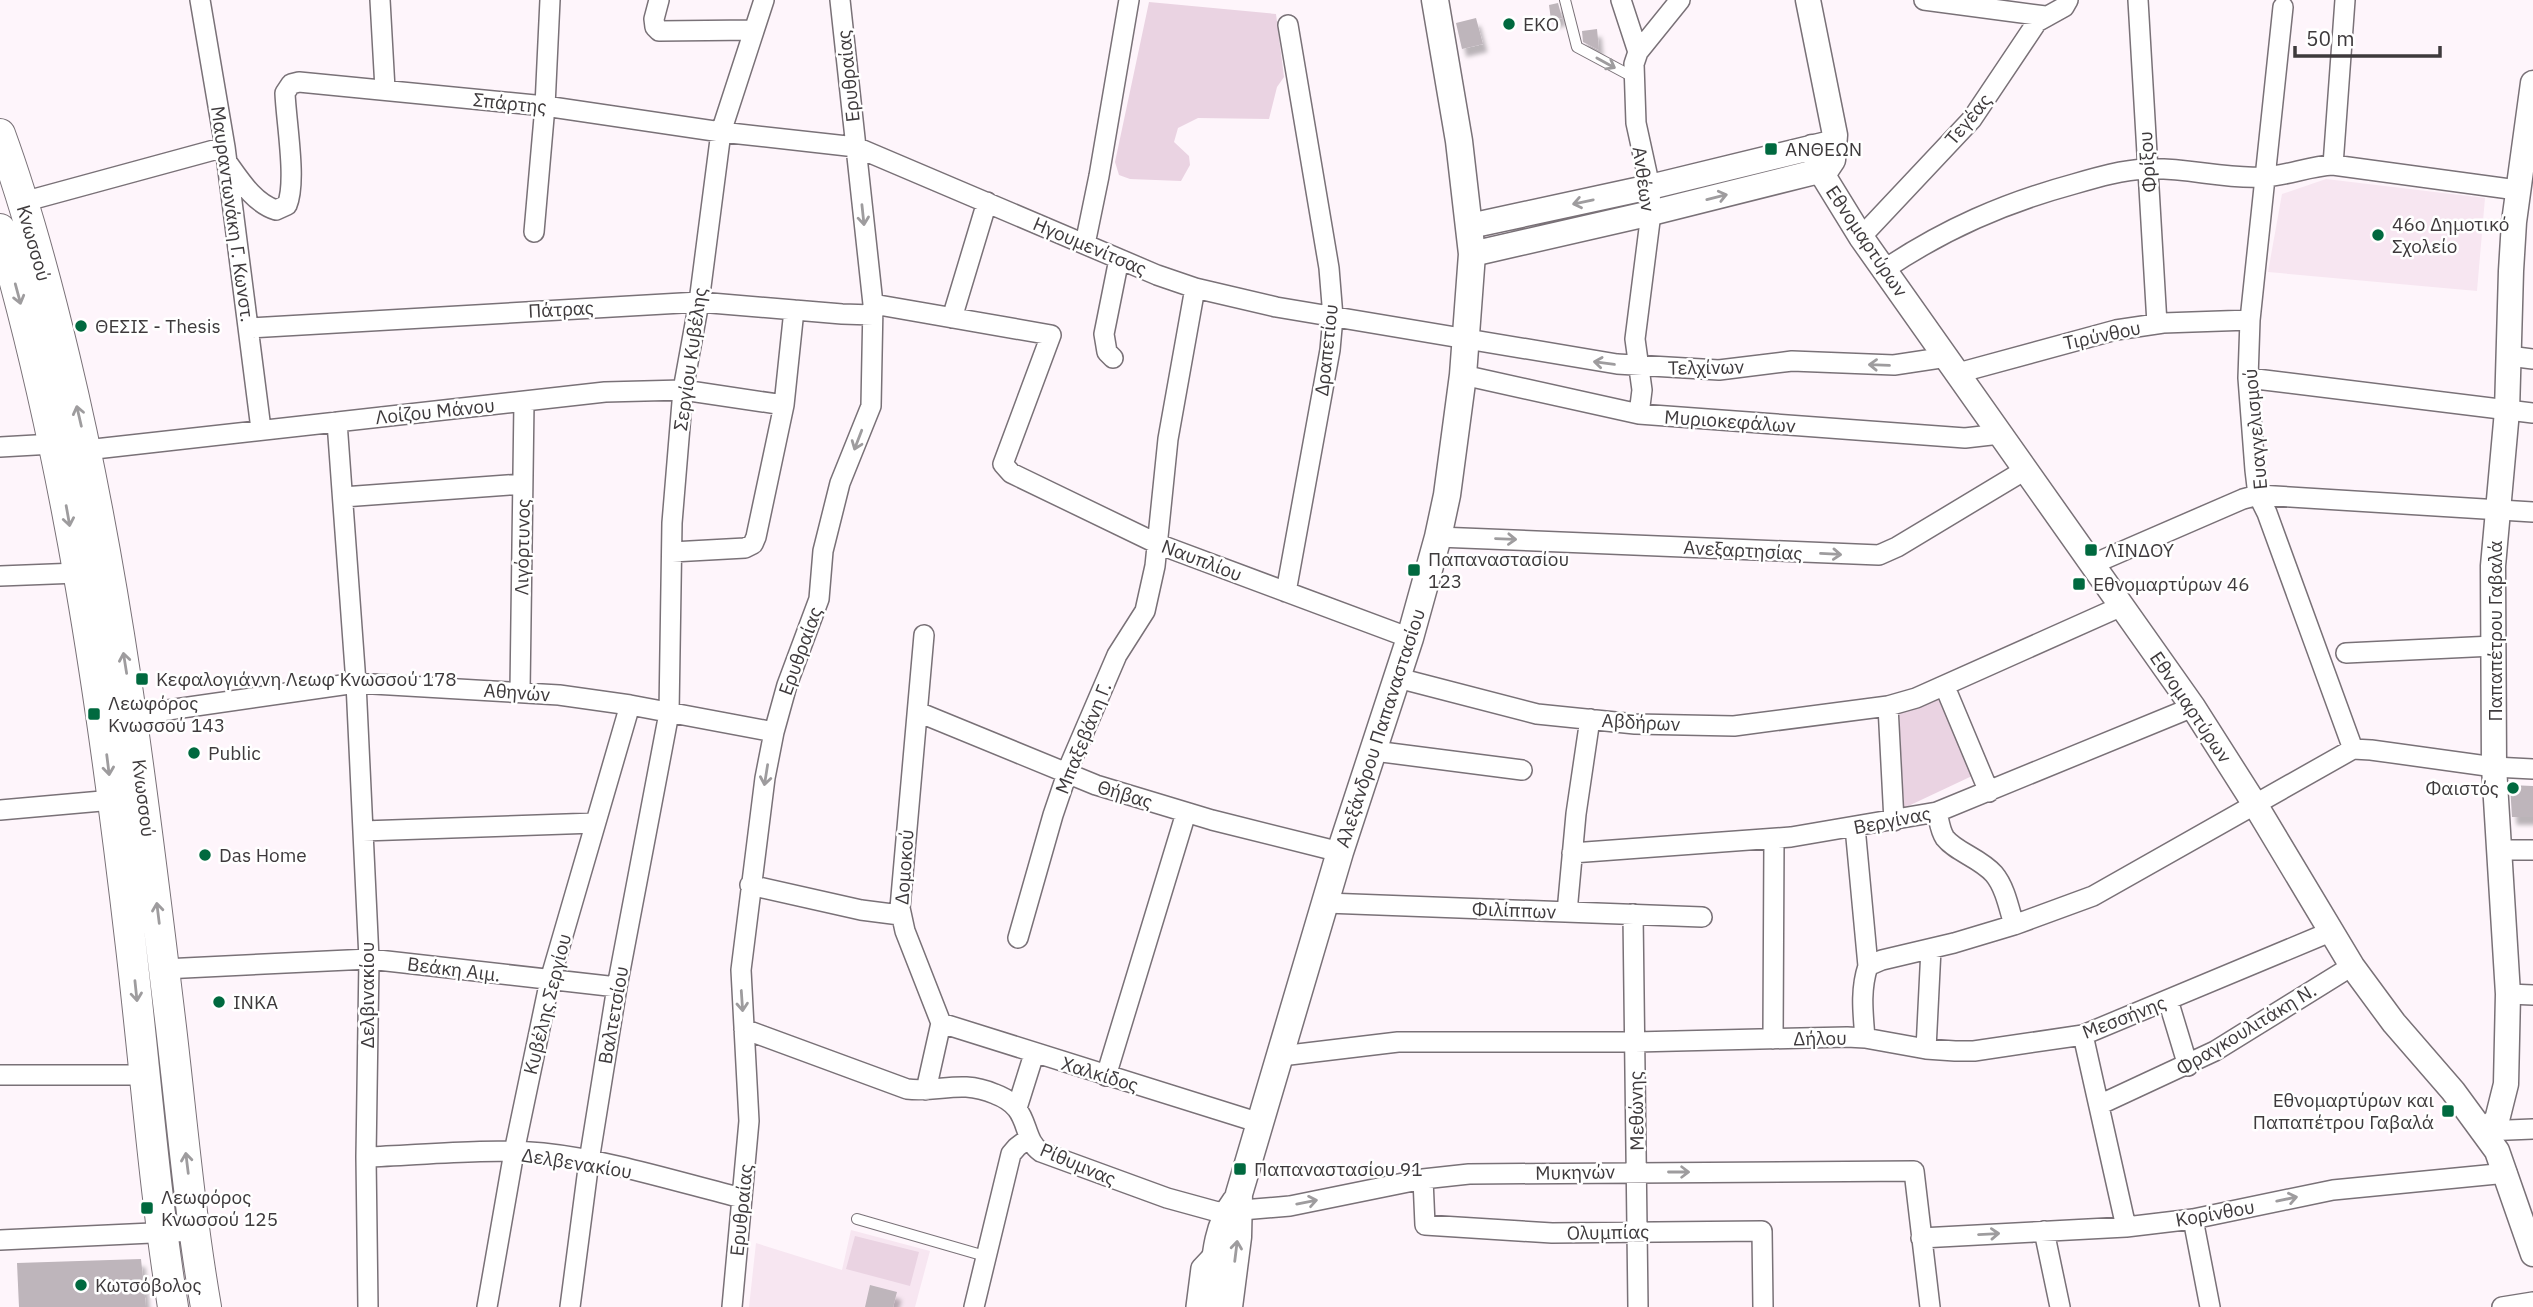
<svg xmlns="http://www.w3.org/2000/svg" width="2533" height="1307" font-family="'IBM Plex Sans',sans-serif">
<defs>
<filter id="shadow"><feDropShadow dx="4.5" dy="8" stdDeviation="2" flood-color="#0004"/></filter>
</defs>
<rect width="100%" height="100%" fill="#fef5fb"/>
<path fill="#f7e6f1" d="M 2326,179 L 2485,198 L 2477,291 L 2268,272 L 2282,194 Z
M 851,1230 L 930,1251 L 915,1307 L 749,1307 L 756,1243 L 842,1270 Z"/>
<path fill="#ead3e2" d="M 1149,2 L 1276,14 L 1284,77 L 1277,87 L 1269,119 L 1198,118 L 1178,128 L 1174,142 L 1189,156 L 1190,165 L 1181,181 L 1130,179 L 1119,175 L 1115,162 Z
M 1937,692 L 1972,776 L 1904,808 L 1899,713 Z
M 855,1236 L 919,1252 L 910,1286 L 846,1269 Z"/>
<path fill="#beb5bb" filter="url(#shadow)" d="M 1558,3 L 1562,18 L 1551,20 L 1549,5 Z
M 1476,18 L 1483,44 L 1462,49 L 1456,23 Z
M 1597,29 L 1599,50 L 1583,42 L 1582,31 Z
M 2510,785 L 2533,786 L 2533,817 L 2512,817 Z
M 141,1259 L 146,1307 L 19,1307 L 17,1263 Z
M 870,1285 L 897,1292 L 893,1307 L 865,1307 Z"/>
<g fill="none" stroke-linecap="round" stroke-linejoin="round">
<defs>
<path id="service" d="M 1565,0 L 1577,47 L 1635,78
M 857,1219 L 985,1256"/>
<path id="minor" d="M 200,0 L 225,147 L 261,429
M 380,0 L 385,89
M 659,0 L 654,19 L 655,27 L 659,31 L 754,30
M 1621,0 L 1638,52
M 1924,0 L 2045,16
M 2138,0 L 2157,324
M 2283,7 L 2250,320 L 2248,378 L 2255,470 L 2258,495 L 2267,513 L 2353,749
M 227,162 C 240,180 254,203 276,210 L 287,205 C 297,182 286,121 285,93 L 291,84 L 299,82 L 545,106 L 721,132 L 856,147 L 1157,275 L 1195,288 L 1276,307 L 1617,364 L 1719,370 L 1792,361 L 1894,365 L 1947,357
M 2333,165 L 2345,0
M 23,202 L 225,147
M 534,232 L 545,106 L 550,0
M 1861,237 L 1972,119 L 2037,22 L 2064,7 L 2068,0
M 1085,244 L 1099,176 L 1129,0
M 1885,269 C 1945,229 2004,203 2074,184 C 2098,177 2122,170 2147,169 C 2185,167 2222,179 2260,177 C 2285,177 2308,166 2333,165 L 2517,190
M 873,304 L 1051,335 L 1003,464 L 1011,473 L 1158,544 L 1410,638
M 952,318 L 987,202
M 249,328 L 699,302 L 842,314 L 873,315
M 2509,356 L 2533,359
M 1113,358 L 1107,352 L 1104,334 L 1119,259
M 1958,373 L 2116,330 L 2163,323 L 2250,320
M 1463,375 L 1639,414 L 1965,438 L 2000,434
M 2248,378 L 2533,413
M 1639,414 L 1642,390 L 1635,339 L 1651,213 L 1650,187 L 1636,123 L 1634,64 L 1638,52 L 1680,0
M 337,422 L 356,683 L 369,959 L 366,1157 L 368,1307
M 0,447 L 53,444
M 86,450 L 605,392 L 683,390 L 784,405
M 343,497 L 522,484
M 1438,537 L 1879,555 L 1897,547 L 2025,470
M 672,552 L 745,548 L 753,544 L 756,537 L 784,405 L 794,310
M 2093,564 L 2243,499 L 2258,495 L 2533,512
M 0,576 L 78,573
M 1286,592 L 1330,350 L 1333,317 L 1329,268 L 1288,25
M 924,635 L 900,908 L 905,931 L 941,1023 L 926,1090
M 2346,653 L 2493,646
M 1398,678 L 1537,714 L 1635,724 L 1734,726 L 1888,706 L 1916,698 L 2122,606
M 1945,687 L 1989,792
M 520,691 L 524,402
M 1888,706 L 1894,821
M 918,712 L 1096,785 L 1212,820 L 1340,852
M 133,715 L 356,683 L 559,695 L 630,705 L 774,732
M 1374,751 L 1522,770
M 0,810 L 113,800
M 1937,812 C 1939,820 1940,831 1945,838 C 1956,852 1980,858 1994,874 C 2005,887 2009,908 2014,925
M 1855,827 L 1868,966 C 1860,990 1863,1013 1865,1038
M 363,831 L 595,823
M 2499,850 L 2533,850
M 1572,853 L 1791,837 L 1937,812 L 2193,707
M 750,885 L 861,910 L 900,915
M 1326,903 L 1702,917
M 1567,912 L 1576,814 L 1590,719
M 1633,914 L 1638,1307
M 1018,938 L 1053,815 L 1071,762 L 1117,655 L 1145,611 L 1155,566 L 1168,439 L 1195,288
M 1868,966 L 1882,960 L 1954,943 L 2014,925 L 2093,896 L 2353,749 L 2371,750 L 2494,767 L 2533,769
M 164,969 L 369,959 L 617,987
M 2508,994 L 2533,995
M 2168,1000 L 2188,1066
M 941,1023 L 1260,1123
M 744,1029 L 907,1089 C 940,1093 960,1079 995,1094 C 1003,1097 1011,1101 1017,1109 C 1028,1123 1026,1142 1041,1152 L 1167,1198 L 1218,1212 L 1290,1206 L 1423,1179 L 1469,1174 L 1914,1171 L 1930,1307
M 2083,1035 L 2126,1227
M 1773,1039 L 1774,839
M 1926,1049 L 1931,949
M 1281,1056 L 1398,1042 L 1635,1042 L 1847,1037 L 1865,1038 L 1926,1049 L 1955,1051 L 1974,1051 L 2083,1035 L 2330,932
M 0,1075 L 145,1075
M 1106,1076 L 1186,813
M 2099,1105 L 2215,1051 L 2352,966
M 1017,1108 L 1034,1054
M 2484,1131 L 2533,1129
M 366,1157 C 423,1155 486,1148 543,1153 C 609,1160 678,1182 742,1198
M 1423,1179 L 1425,1225 L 1552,1233 L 1762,1231 L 1763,1307
M 2193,1219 L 2210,1307
M 2044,1231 L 2060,1307
M 1921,1238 L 2126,1227 L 2193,1219 L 2333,1190 L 2507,1173
M 0,1240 L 195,1231
M 487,1307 L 514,1152 L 550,980 L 630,705
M 570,1307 L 589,1161 L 617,987 L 669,713 L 672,523 L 683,390 L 699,302 L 721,132 L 764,0
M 732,1307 L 749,1121 L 741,970 L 765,778 L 774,732 L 787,685 L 819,599 L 823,551 L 840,483 L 871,406 L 873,304 L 840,0
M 974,1307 L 1011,1154 L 1017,1147 L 1029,1138
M 1196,1307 L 1201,1268 L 1216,1252
M 2502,1307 L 2533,1302"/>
<path id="tertiary" d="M 1812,147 L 1821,172 L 1861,237 L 2193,707 L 2256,806 L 2352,966 L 2394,1023 L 2453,1091 L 2497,1151 L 2533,1254
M 1470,226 L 1650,187 L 1827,144
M 1472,254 L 1651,213 L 1827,169 L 1833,160 L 1835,135 L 1808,0
M 2484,1131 L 2497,1120 L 2506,1084 L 2508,994 L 2494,767 L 2493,566 L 2507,411 L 2511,271 L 2514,222 L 2533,83"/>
<path id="secondary" d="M 1210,1307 C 1215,1272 1213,1231 1235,1202
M 1229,1307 L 1238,1237 L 1239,1194 L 1340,852 L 1410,638 L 1438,537 L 1447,495 L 1463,375 L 1472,254 L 1459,141 L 1435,0"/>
<path id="primary" d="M 0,134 C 27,208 47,283 65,359 C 118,579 144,803 171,1027 C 182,1121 190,1215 206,1307
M 0,229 C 68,463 103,705 131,947 C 145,1067 154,1188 173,1307"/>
</defs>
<use href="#service" stroke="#797177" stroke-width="12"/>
<use href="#minor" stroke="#797177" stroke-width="22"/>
<use href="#tertiary" stroke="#797177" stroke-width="27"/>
<use href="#secondary" stroke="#797177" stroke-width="29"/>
<use href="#primary" stroke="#797177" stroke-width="32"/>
<use href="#service" stroke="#fff" stroke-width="10"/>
<use href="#minor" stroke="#fff" stroke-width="19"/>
<use href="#tertiary" stroke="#fff" stroke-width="24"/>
<use href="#secondary" stroke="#fff" stroke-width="26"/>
<use href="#primary" stroke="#fff" stroke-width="30"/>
</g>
<defs><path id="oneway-shaft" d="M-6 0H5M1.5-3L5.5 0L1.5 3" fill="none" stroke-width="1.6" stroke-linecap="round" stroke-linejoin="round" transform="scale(1.75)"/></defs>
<g stroke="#9e9c9e">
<use href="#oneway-shaft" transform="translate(1606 63) rotate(29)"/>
<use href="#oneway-shaft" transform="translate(1717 197) rotate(-14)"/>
<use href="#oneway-shaft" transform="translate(1583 202) rotate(168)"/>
<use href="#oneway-shaft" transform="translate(863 215) rotate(84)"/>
<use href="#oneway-shaft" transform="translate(18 294) rotate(75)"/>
<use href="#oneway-shaft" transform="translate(1604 363) rotate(-172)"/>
<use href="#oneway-shaft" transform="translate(1879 365) rotate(-178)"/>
<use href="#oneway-shaft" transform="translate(79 416) rotate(-103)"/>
<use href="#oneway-shaft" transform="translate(858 440) rotate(111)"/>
<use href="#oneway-shaft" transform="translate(68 516) rotate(80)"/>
<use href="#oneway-shaft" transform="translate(1506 539) rotate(2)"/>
<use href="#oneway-shaft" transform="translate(1831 554) rotate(3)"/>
<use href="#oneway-shaft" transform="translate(125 663) rotate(-99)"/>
<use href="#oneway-shaft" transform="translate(108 765) rotate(83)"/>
<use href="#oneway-shaft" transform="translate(766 775) rotate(99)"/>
<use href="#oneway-shaft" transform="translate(158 913) rotate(-97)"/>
<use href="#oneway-shaft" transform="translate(136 991) rotate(84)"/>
<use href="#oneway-shaft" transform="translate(742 1001) rotate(86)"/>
<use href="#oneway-shaft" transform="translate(187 1163) rotate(-97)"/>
<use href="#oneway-shaft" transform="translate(1679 1172)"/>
<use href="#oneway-shaft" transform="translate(2287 1199) rotate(-12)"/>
<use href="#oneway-shaft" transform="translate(1307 1202) rotate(-11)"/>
<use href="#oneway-shaft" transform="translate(1989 1234) rotate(-3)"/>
<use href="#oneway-shaft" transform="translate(1236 1251) rotate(-83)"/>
</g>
<g fill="#00693f" stroke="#fff" stroke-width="2.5">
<circle cx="1509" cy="24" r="7"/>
<rect x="1764" y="142" width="14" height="14" rx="3.5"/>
<circle cx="2378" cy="235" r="7"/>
<circle cx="81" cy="326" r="7"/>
<rect x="2084" y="543" width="14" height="14" rx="3.5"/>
<rect x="1407" y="563" width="14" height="14" rx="3.5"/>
<rect x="2072" y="577" width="14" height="14" rx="3.5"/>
<rect x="135" y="672" width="14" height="14" rx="3.5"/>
<rect x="87" y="707" width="14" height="14" rx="3.5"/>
<circle cx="194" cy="753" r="7"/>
<circle cx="2513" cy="788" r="7"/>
<circle cx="205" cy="855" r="7"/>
<circle cx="219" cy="1002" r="7"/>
<rect x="2441" y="1104" width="14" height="14" rx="3.5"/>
<rect x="1233" y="1162" width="14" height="14" rx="3.5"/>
<rect x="140" y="1201" width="14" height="14" rx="3.5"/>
<circle cx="81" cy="1285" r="7"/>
</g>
<g text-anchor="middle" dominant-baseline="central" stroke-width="5" stroke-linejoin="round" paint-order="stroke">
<g font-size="19" fill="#3e3a3c" stroke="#fff" text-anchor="start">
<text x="1523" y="24">EKO</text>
<text x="1785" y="149">ΑΝΘΕΩΝ</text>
<text x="2392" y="224">46ο Δημοτικό<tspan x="2392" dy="22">Σχολείο</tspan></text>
<text x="95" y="326">ΘΕΣΙΣ - Thesis</text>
<text x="2105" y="550">ΛΙΝΔΟΥ</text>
<text x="1428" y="559">Παπαναστασίου<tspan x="1428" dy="22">123</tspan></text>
<text x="2093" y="584">Εθνομαρτύρων 46</text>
<text x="156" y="679">Κεφαλογιάννη Λεωφ Κνωσσού 178</text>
<text x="108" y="703">Λεωφόρος<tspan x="108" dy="22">Κνωσσού 143</tspan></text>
<text x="208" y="753">Public</text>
<text x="2499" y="788" text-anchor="end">Φαιστός</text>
<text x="219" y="855">Das Home</text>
<text x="233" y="1002">ΙΝΚΑ</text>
<text x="2434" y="1100" text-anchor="end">Εθνομαρτύρων και<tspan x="2434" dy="22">Παπαπέτρου Γαβαλά</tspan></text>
<text x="1254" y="1169">Παπαναστασίου 91</text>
<text x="161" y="1197">Λεωφόρος<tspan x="161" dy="22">Κνωσσού 125</tspan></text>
<text x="95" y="1285">Κωτσόβολος</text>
</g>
<g font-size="19" fill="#3e3a3c" stroke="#fff">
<text transform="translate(848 76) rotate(-96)">Ερυθραίας</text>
<text transform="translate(510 103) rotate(6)">Σπάρτης</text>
<text transform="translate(1968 119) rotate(-50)">Τεγέας</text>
<text transform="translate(2147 162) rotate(-94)">Φρίξου</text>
<text transform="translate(1644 179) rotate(82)">Ανθέων</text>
<text transform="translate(233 214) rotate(82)">Μαυραντωνάκη Γ. Κωνστ.</text>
<text transform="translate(1867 241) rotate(56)">Εθνομαρτύρων</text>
<text transform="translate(34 243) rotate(74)">Κνωσσού</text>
<text transform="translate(1090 246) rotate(23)">Ηγουμενίτσας</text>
<text transform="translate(561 309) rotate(-3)">Πάτρας</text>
<text transform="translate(2102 335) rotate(-12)">Τιρύνθου</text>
<text transform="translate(1326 350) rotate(-84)">Δραπετίου</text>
<text transform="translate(690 359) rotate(-82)">Σεργίου Κυβέλης</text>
<text transform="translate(1706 367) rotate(-1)">Τελχίνων</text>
<text transform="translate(435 411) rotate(-6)">Λοίζου Μάνου</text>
<text transform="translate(1730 421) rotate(4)">Μυριοκεφάλων</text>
<text transform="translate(2255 429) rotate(-95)">Ευαγγελισμού</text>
<text transform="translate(522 547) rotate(-89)">Λιγόρτυνος</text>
<text transform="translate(1743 550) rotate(3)">Ανεξαρτησίας</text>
<text transform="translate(1202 560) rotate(21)">Ναυπλίου</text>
<text transform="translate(2495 631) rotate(-90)">Παπαπέτρου Γαβαλά</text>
<text transform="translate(800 651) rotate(-70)">Ερυθραίας</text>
<text transform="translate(517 692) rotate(4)">Αθηνών</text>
<text transform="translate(2191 707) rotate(56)">Εθνομαρτύρων</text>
<text transform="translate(1641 722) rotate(3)">Αβδήρων</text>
<text transform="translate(1380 728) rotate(-72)">Αλεξάνδρου Παπαναστασίου</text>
<text transform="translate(1083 738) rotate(-68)">Μπαξεβάνη Γ.</text>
<text transform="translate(1125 794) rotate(17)">Θήβας</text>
<text transform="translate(144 798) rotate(83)">Κνωσσού</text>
<text transform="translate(1892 820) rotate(-11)">Βεργίνας</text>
<text transform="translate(904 867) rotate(-86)">Δομοκού</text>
<text transform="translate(1514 910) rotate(2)">Φιλίππων</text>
<text transform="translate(454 969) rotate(7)">Βεάκη Αιμ.</text>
<text transform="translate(367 995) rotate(-90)">Δελβινακίου</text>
<text transform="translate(547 1004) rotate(-76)">Κυβέλης Σεργίου</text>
<text transform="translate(613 1015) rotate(-80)">Βαλτετσίου</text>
<text transform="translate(2124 1017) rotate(-21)">Μεσσήνης</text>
<text transform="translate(2246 1029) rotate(-31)">Φραγκουλιτάκη Ν.</text>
<text transform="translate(1820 1038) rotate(-1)">Δήλου</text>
<text transform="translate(1100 1074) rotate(17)">Χαλκίδος</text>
<text transform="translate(1636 1111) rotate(-91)">Μεθώνης</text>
<text transform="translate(577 1163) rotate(9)">Δελβενακίου</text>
<text transform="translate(1078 1164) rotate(23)">Ρίθυμνας</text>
<text transform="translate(1575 1172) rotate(-1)">Μυκηνών</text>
<text transform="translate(741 1210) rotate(-84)">Ερυθραίας</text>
<text transform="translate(2215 1213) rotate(-10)">Κορίνθου</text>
<text transform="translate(1608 1232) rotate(-1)">Ολυμπίας</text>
</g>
</g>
<path d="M2295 46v10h145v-10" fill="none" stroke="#3e3a3c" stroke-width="3.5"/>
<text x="2306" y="46" font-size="21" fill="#3e3a3c" stroke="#ffffff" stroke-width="5" paint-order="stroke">50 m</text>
</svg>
